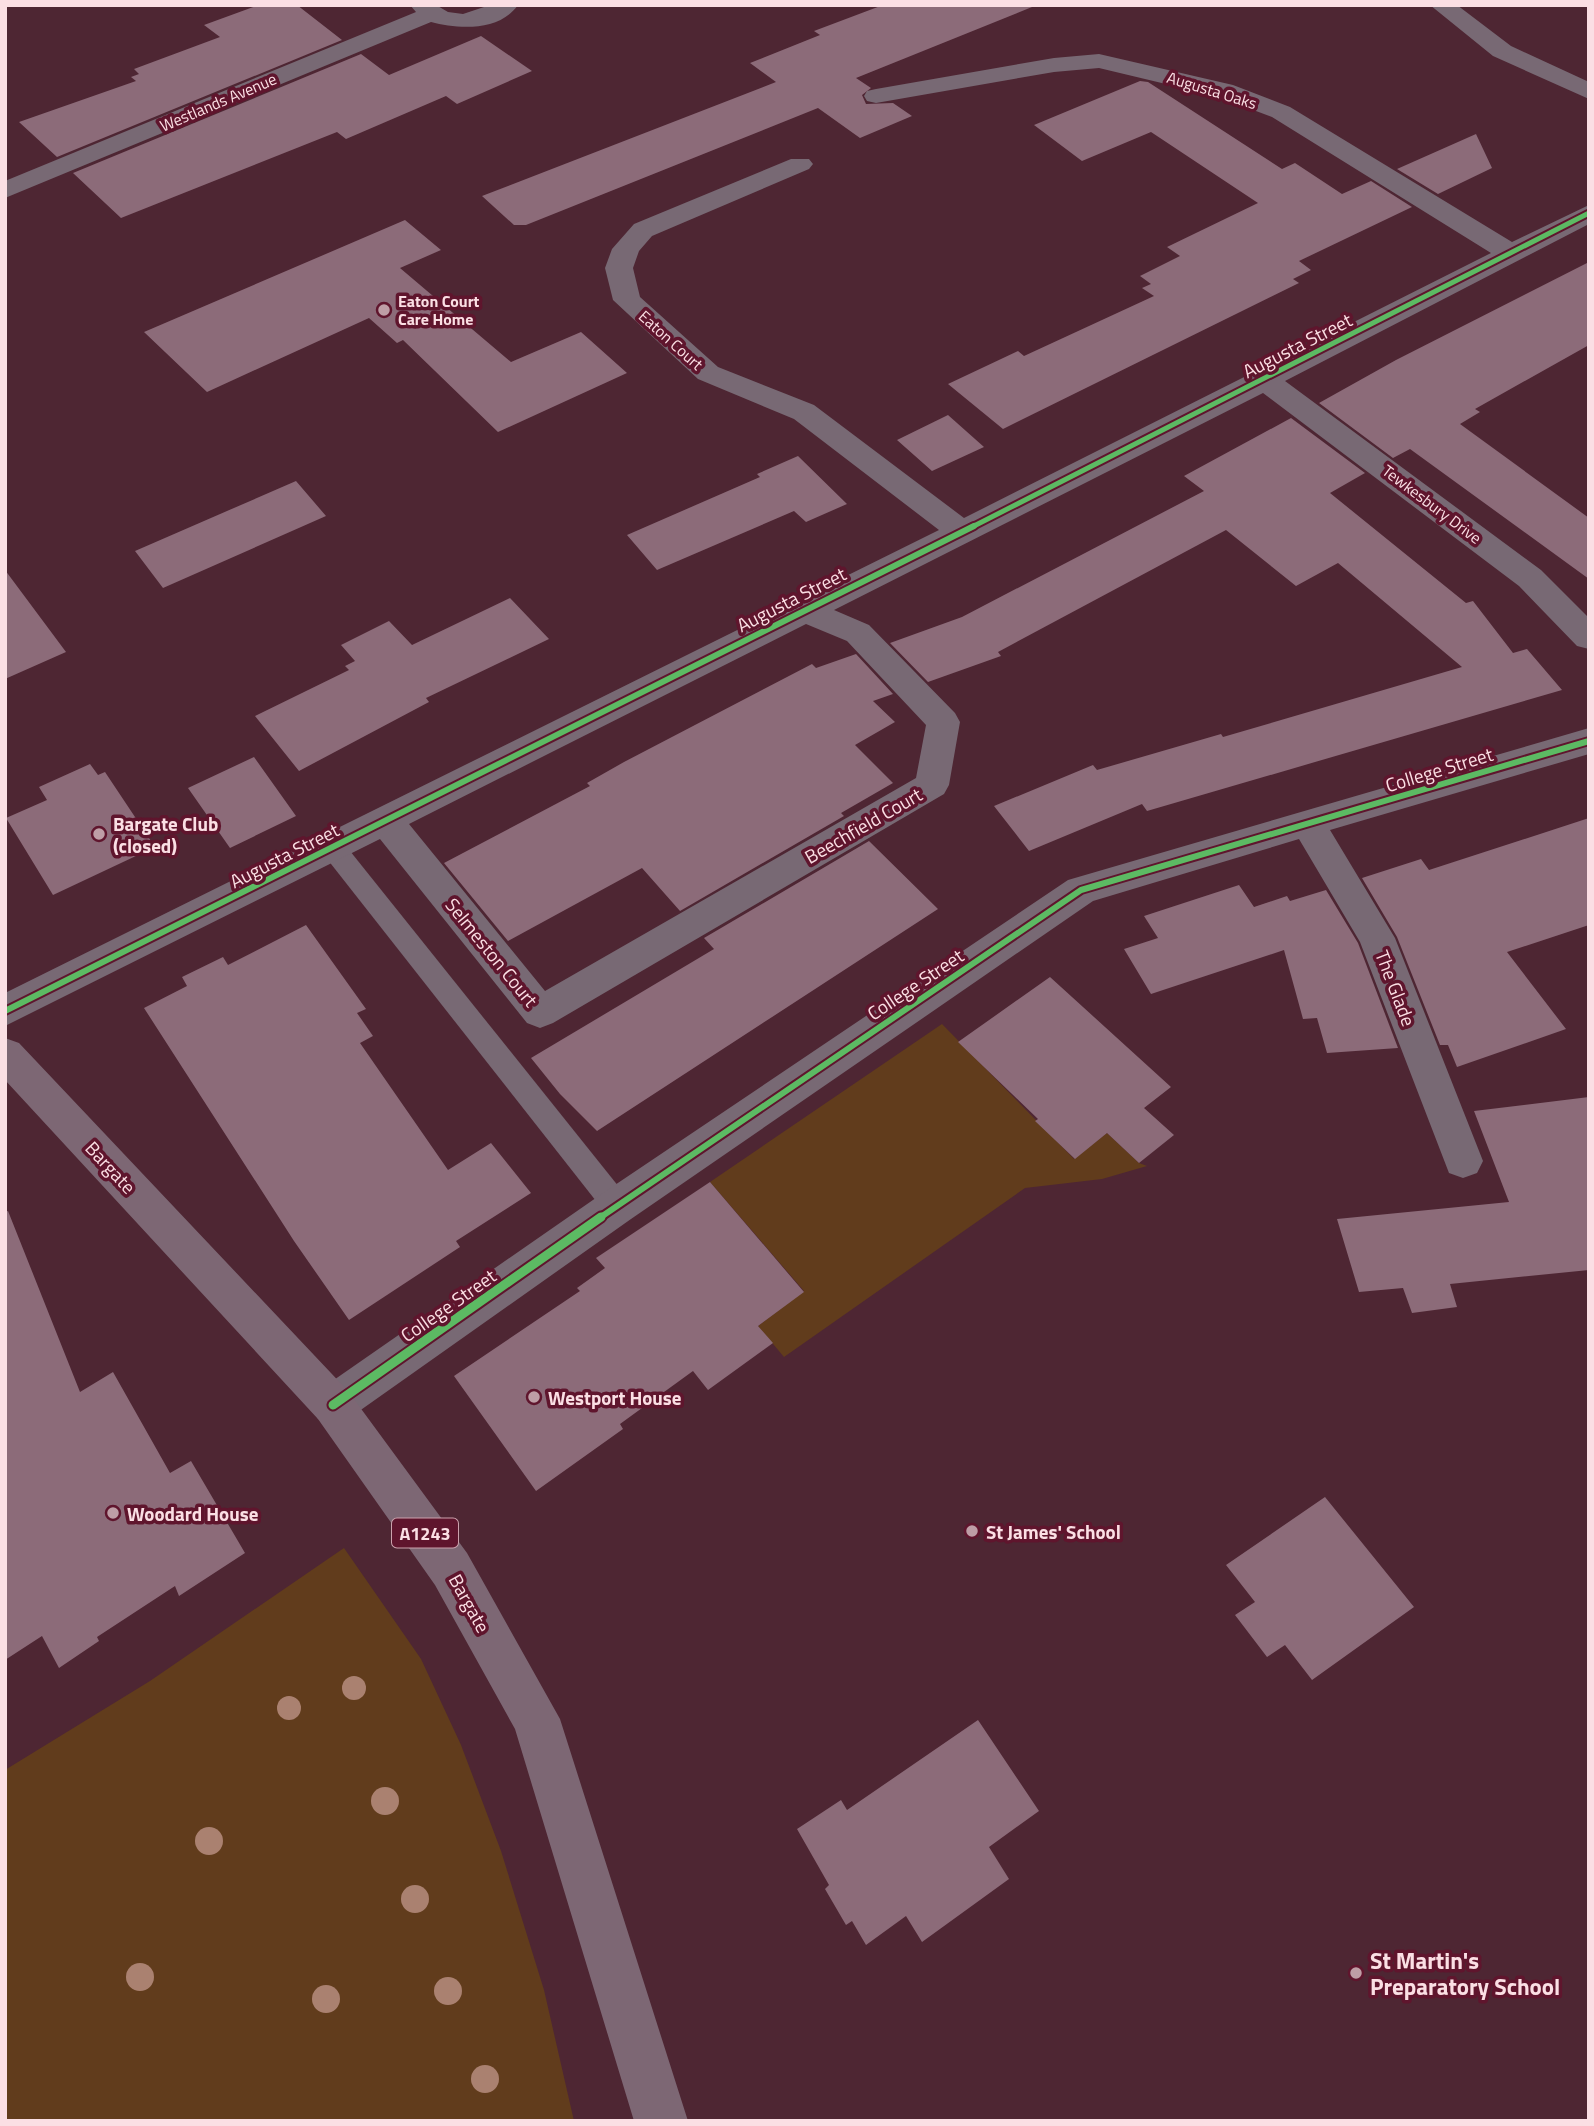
<svg xmlns="http://www.w3.org/2000/svg" width="1594" height="2126" font-family="'Titillium Web',sans-serif">
<rect width="100%" height="100%" fill="#4e2633"/>
<path fill="#613c1c" d="M 942,1024 L 1074,1159 L 1107,1133 L 1139,1163 L 1147,1166 L 1102,1179 L 1025,1188 L 784,1357 L 758,1326 L 804,1291 L 710,1182 Z
M 344,1548 L 421,1659 L 461,1745 L 501,1851 L 544,1990 L 574,2121 L 5,2121 L 5,1770 L 150,1681 Z"/>
<path fill="#8c6b79" d="M 259,5 L 297,5 L 342,40 L 57,157 L 19,122 L 136,81 L 131,77 L 139,74 L 134,69 L 220,37 L 204,25 Z
M 883,5 L 1032,7 L 856,78 L 871,88 L 862,95 L 866,104 L 893,103 L 912,116 L 860,138 L 818,108 L 526,225 L 514,225 L 482,196 L 776,82 L 750,63 L 820,35 L 814,31 Z
M 481,36 L 532,71 L 457,104 L 446,96 L 346,139 L 337,132 L 121,218 L 73,173 L 361,54 L 389,75 Z
M 1140,81 L 1148,82 L 1282,169 L 1295,163 L 1342,194 L 1371,181 L 1412,207 L 1299,261 L 1311,270 L 1293,279 L 1299,283 L 1003,429 L 948,384 L 1018,351 L 1024,356 L 1154,296 L 1142,288 L 1151,284 L 1140,276 L 1180,256 L 1167,247 L 1258,203 L 1151,132 L 1082,161 L 1034,125 Z
M 1476,134 L 1492,168 L 1438,194 L 1397,169 Z
M 405,220 L 441,250 L 400,268 L 511,362 L 581,332 L 627,373 L 498,432 L 403,340 L 397,343 L 369,318 L 207,392 L 144,332 Z
M 1589,262 L 1589,345 L 1475,409 L 1480,412 L 1460,424 L 1589,518 L 1589,579 L 1410,449 L 1393,458 L 1319,403 L 1396,360 Z
M 948,415 L 984,447 L 932,471 L 897,440 Z
M 1291,418 L 1365,473 L 1330,493 L 1466,603 L 1473,601 L 1513,653 L 1527,649 L 1562,690 L 1147,811 L 1142,804 L 1029,851 L 994,806 L 1093,765 L 1097,770 L 1221,734 L 1223,737 L 1462,667 L 1338,563 L 1296,586 L 1226,530 L 998,652 L 1001,656 L 928,682 L 890,643 L 962,617 L 1204,491 L 1184,476 Z
M 798,456 L 847,504 L 806,522 L 794,511 L 657,570 L 627,535 L 760,477 L 757,474 Z
M 296,481 L 326,516 L 163,588 L 135,551 Z
M 5,570 L 66,652 L 5,679 Z
M 510,598 L 549,639 L 426,698 L 429,702 L 299,771 L 255,716 L 349,670 L 345,666 L 355,661 L 341,645 L 389,621 L 412,645 Z
M 856,654 L 893,694 L 873,701 L 895,722 L 855,745 L 893,783 L 841,813 L 844,816 L 680,911 L 642,868 L 508,941 L 444,863 L 590,786 L 587,783 L 624,762 L 812,664 L 816,668 Z
M 254,757 L 296,816 L 230,848 L 188,788 Z
M 90,764 L 98,775 L 105,772 L 155,847 L 53,895 L 6,818 L 47,800 L 39,787 Z
M 1589,818 L 1589,925 L 1507,952 L 1566,1029 L 1457,1067 L 1448,1045 L 1440,1045 L 1397,937 L 1362,878 L 1421,859 L 1429,870 Z
M 869,841 L 938,909 L 597,1131 L 560,1094 L 531,1058 L 714,949 L 704,938 Z
M 1239,885 L 1254,907 L 1287,896 L 1290,901 L 1326,890 L 1358,943 L 1398,1048 L 1327,1053 L 1317,1018 L 1303,1019 L 1284,950 L 1151,994 L 1124,949 L 1158,938 L 1144,916 Z
M 306,925 L 366,1009 L 357,1013 L 373,1036 L 360,1043 L 448,1170 L 491,1143 L 531,1193 L 456,1241 L 460,1247 L 349,1320 L 294,1241 L 144,1008 L 187,986 L 182,977 L 223,957 L 228,965 Z
M 1050,977 L 1171,1087 L 1144,1108 L 1174,1135 L 1139,1163 L 1107,1133 L 1075,1159 L 1035,1121 L 1038,1119 L 958,1042 Z
M 1589,1097 L 1589,1270 L 1450,1284 L 1457,1307 L 1412,1313 L 1403,1288 L 1359,1292 L 1337,1219 L 1509,1202 L 1474,1111 Z
M 710,1182 L 804,1292 L 758,1326 L 773,1343 L 708,1390 L 693,1371 L 620,1424 L 623,1429 L 536,1491 L 454,1376 L 580,1291 L 577,1288 L 605,1268 L 596,1258 Z
M 8,1211 L 80,1392 L 113,1372 L 170,1473 L 191,1461 L 245,1553 L 179,1596 L 175,1586 L 97,1637 L 99,1641 L 59,1668 L 42,1636 L 5,1660 L 5,1212 Z
M 1325,1497 L 1414,1607 L 1312,1680 L 1285,1645 L 1267,1657 L 1235,1615 L 1255,1602 L 1226,1565 Z
M 978,1720 L 1039,1811 L 989,1847 L 1009,1879 L 922,1942 L 906,1916 L 866,1945 L 852,1921 L 846,1925 L 825,1889 L 829,1885 L 797,1829 L 841,1800 L 847,1810 Z"/>
<g fill="none" stroke-linecap="round" stroke-linejoin="round">
<path fill="#786974" fill-rule="evenodd" d="M 333,839 L 342,841 L 627,1197 L 631,1206 L 627,1215 L 617,1218 L 607,1215 L 324,855 L 321,848 L 324,841 Z"/>
<path fill="#786974" fill-rule="evenodd" d="M 410,5 L 436,5 L 448,12 L 463,14 L 490,5 L 518,5 C 499,32 458,29 431,22 L 5,198 L 5,181 L 416,12 Z
M 1430,5 L 1457,5 L 1511,46 L 1589,82 L 1589,99 L 1493,56 Z
M 1099,54 L 1233,85 L 1290,107 L 1512,242 L 1589,205 L 1589,224 L 1285,381 L 1541,570 L 1589,618 L 1589,649 L 1577,646 L 1519,586 L 1263,393 L 834,610 L 869,625 L 955,713 L 960,722 L 949,785 L 944,794 L 553,1023 L 540,1028 L 527,1023 L 380,839 L 5,1026 L 5,993 L 939,530 L 794,419 L 698,379 L 613,300 L 605,268 L 612,249 L 634,224 L 791,159 L 809,159 L 813,164 L 809,169 L 652,236 L 639,251 L 633,268 L 640,297 L 718,367 L 814,405 L 964,518 L 1491,253 L 1272,117 L 1216,96 L 1099,68 L 1054,72 L 876,103 L 867,101 L 864,96 L 867,91 L 876,89 L 1054,58 ZM 806,624 L 847,641 L 926,725 L 916,778 L 545,991 L 409,824 Z
M 1589,728 L 1589,754 L 1330,830 L 1395,938 L 1483,1161 L 1477,1173 L 1463,1178 L 1449,1173 L 1360,942 L 1299,839 L 1093,901 L 631,1219 L 348,1419 L 333,1425 L 318,1419 L 311,1405 L 318,1391 L 603,1193 L 1068,880 Z"/>
<path fill="#7d6774" fill-rule="evenodd" d="M 5,1038 L 19,1043 L 348,1391 L 467,1553 L 560,1719 L 688,2121 L 634,2121 L 515,1729 L 435,1585 L 318,1419 L 5,1080 Z"/>
<defs>
<path id="cycleway-far2" d="M 970,528 L 1589,213"/>
<path id="cycleway-far1" d="M 5,1011 L 974,526
M 598,1219 L 1081,890 L 1589,741"/>
<path id="cycleway" d="M 333,1405 L 601,1217"/>
</defs>
<use href="#cycleway-far2" stroke="#5f152d" stroke-width="9"/>
<use href="#cycleway-far1" stroke="#5f152d" stroke-width="10"/>
<use href="#cycleway" stroke="#5f152d" stroke-width="13"/>
<use href="#cycleway-far2" stroke="#5cba63" stroke-width="5"/>
<use href="#cycleway-far1" stroke="#5cba63" stroke-width="6"/>
<use href="#cycleway" stroke="#5cba63" stroke-width="9"/>
</g>
<g fill="#aa8170">
<circle cx="354" cy="1688" r="12"/>
<circle cx="289" cy="1708" r="12"/>
<circle cx="385" cy="1801" r="14"/>
<circle cx="209" cy="1841" r="14"/>
<circle cx="415" cy="1899" r="14"/>
<circle cx="140" cy="1977" r="14"/>
<circle cx="448" cy="1991" r="14"/>
<circle cx="326" cy="1999" r="14"/>
<circle cx="485" cy="2079" r="14"/>
</g>
<g fill="#be9ea6" stroke="#5f152d" stroke-width="2.5">
<circle cx="384" cy="310" r="7"/>
<circle cx="99" cy="834" r="7"/>
<circle cx="534" cy="1397" r="7"/>
<circle cx="113" cy="1513" r="7"/>
<circle cx="972" cy="1531" r="7"/>
<circle cx="1356" cy="1973" r="7"/>
</g>
<g text-anchor="middle" dominant-baseline="central" stroke-width="7" stroke-linejoin="round" paint-order="stroke">
<g font-size="16" fill="#fbdfe4" stroke="#5f152d">
<text transform="translate(1212 90) rotate(17)">Augusta Oaks</text>
<text transform="translate(218 102) rotate(-23)">Westlands Avenue</text>
<text transform="translate(671 340) rotate(42)">Eaton Court</text>
<text transform="translate(1432 504) rotate(37)">Tewkesbury Drive</text>
</g>
<g font-size="16" font-weight="bold" fill="#fbdfe4" stroke="#5f152d" text-anchor="start">
<text x="398" y="301">Eaton Court<tspan x="398" dy="18">Care Home</tspan></text>
</g>
<rect fill="#5f152d" stroke="#cca2ad" stroke-width="2" x="392" y="1518.5" width="66" height="29" rx="5"/>
<g font-size="18" font-weight="bold" fill="#fbdfe4">
<text x="425" y="1533">A1243</text>
</g>
<g font-size="19" fill="#fbdfe4" stroke="#5f152d">
<text transform="translate(1297 345) rotate(-27)">Augusta Street</text>
<text transform="translate(791 599) rotate(-27)">Augusta Street</text>
<text transform="translate(1439 769) rotate(-17)">College Street</text>
<text transform="translate(863 825) rotate(-30)">Beechfield Court</text>
<text transform="translate(284 855) rotate(-27)">Augusta Street</text>
<text transform="translate(492 952) rotate(51)">Selmeston Court</text>
<text transform="translate(915 984) rotate(-34)">College Street</text>
<text transform="translate(1396 988) rotate(69)">The Glade</text>
<text transform="translate(111 1167) rotate(47)">Bargate</text>
<text transform="translate(448 1305) rotate(-35)">College Street</text>
<text transform="translate(470 1603) rotate(61)">Bargate</text>
</g>
<g font-size="19" font-weight="bold" fill="#fbdfe4" stroke="#5f152d" text-anchor="start">
<text x="113" y="823">Bargate Club<tspan x="113" dy="22">(closed)</tspan></text>
<text x="548" y="1397">Westport House</text>
<text x="127" y="1513">Woodard House</text>
<text x="986" y="1531">St James' School</text>
</g>
<g font-size="23" font-weight="bold" fill="#fbdfe4" stroke="#5f152d" text-anchor="start">
<text x="1370" y="1960">St Martin's<tspan x="1370" dy="26">Preparatory School</tspan></text>
</g>
</g>
<rect width="1594" height="2126" fill="none" stroke="#fbdfe4" stroke-width="14"/>
</svg>
